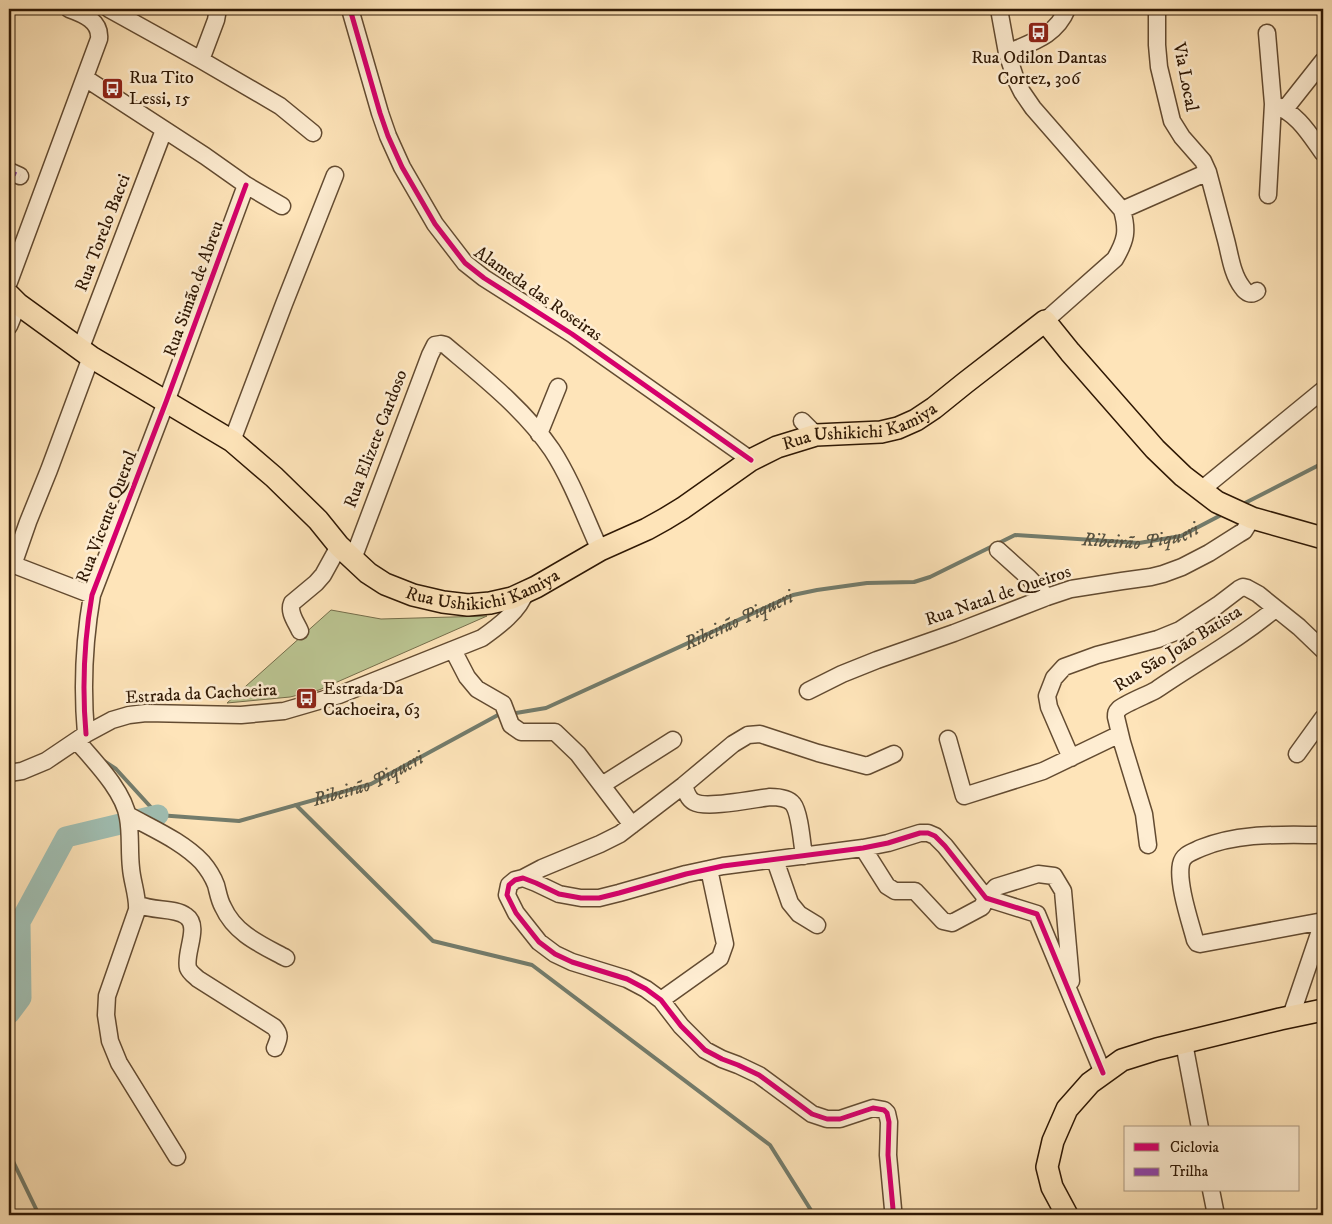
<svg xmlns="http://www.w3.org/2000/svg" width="1332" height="1224" font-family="'IM FELL DW Pica',serif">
<rect width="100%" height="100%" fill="#fee4b9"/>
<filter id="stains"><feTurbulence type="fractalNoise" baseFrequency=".004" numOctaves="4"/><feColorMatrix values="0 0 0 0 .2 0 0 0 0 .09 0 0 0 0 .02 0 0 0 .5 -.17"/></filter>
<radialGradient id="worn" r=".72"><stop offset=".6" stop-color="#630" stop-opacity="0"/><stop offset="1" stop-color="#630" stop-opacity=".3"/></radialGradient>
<path fill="#bbc592" stroke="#756e4b" d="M 331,610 L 381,619 L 487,616 L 319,690 L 290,697 L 227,703 Z"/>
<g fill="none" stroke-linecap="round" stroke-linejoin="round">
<g stroke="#737c6c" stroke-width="4">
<path d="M 1243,504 L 1323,463"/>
<path id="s1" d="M 510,714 L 546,708 L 793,595 L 817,590 L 867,583 L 914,582 L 930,577 L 1015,535 L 1139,543 L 1181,536 L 1225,513"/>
<path id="s2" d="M 104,761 L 116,769 L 158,815 L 239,821 L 371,784 L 498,715 L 504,715"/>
<path d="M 296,805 L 433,941 L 532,965 L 770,1145 L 814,1215"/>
<path d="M 9,1153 L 39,1215"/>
</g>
<path stroke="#a0beb2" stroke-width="21" d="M 9,1014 L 21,998 L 20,922 L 66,837 L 158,815"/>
<defs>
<path id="minor" d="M 109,9 L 201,60 L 280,106 L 313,133
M 350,9 L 380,113 L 388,136 L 402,167 L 435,224 L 465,263 L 484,278 L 572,334 L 751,460
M 999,9 L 1007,53 L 1016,80 L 1022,92 L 1033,108 L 1122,210 C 1128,231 1126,240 1115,259 L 1045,321
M 1157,9 L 1157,45 L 1159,67 L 1172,121 L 1182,137 L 1203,161 L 1208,172 C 1214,195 1220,217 1226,240 C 1230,255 1232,274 1242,287 C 1246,293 1251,296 1257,291
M 1267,33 L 1273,104 L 1268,195
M 1007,53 C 1032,42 1056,36 1067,9
M 201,60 L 216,20 L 218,9
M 85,78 L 205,156 L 246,185 L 282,206
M 1273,104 C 1298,114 1308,132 1323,153
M 1285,109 L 1323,61
M 9,171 L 20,176
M 1122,210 L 1208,172
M 9,282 L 99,39 C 101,21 83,14 69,9
M 9,326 L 18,304
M 80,350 L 164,130
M 802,421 L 816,435
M 539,434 L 558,387
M 232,441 L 284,304 L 335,175
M 1201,490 L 1323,390
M 998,550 L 1029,578 L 1047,597
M 353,559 L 430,355 L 435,345 L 441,344 L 445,345 C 483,377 524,409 552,450 C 571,479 585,517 600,550
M 9,563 L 92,595
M 13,565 L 28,522 L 49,470 L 91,357
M 300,631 C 296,622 288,612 292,603 L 316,583 L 323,575 L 339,546
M 453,650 L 467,677 L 477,689 L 503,704 L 511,725 L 521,732 L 555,732 L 578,754 L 632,825
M 808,691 L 842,674 L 877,660 L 954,633 L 1047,597 L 1071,589 L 1122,581 L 1151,577 L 1163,574 L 1182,567 L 1209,553 L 1239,534 L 1244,531 L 1252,518
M 86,734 C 82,688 84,641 92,595 L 166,402 L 246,185
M 948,739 L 964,796 L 1043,771 L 1120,734
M 77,741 C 94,761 124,791 128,818 C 131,834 129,851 131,868 C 132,882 138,896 137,910 L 107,996 L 106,1015 L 110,1041 L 119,1063 L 177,1157
M 1297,754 L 1323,718
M 1071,758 L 1049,707 L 1047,696 L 1054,678 L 1064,667 L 1097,655 L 1158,639 L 1180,630 L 1218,605 L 1239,589 L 1243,587 L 1247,588 L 1258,594 L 1299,627 L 1323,650
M 9,773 L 22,771 L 46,761 L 86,734 L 112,720 L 129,715 L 146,713 L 241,715 L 284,711 L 339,695 L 482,638 C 499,626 519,611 526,591
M 602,785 L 673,740
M 684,785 L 733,744 L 748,735 L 760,734 L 818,753 L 867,766 L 894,754
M 128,815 C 153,829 182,841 202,862 C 208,869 213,877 216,885 C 218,892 219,900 223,907 C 235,934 262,945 286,958
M 1323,835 C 1282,835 1240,832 1201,848 C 1193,852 1183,854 1181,864 C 1177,883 1190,921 1195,940 L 1197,943 L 1200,944 L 1323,921
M 1148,845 L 1144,814 L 1122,742 L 1116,717 C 1116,713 1116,712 1119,709 C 1124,704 1147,695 1156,690 C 1195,663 1238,640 1275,609
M 863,848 L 887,886 L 895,891 L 915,891 L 943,921 L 952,923 L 982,907 L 986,898 L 996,887 L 1038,874 L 1054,876 L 1063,891 L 1071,981
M 775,860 L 790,903 L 799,914 L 817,925
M 523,878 L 542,868 L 600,844 L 620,834 L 684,785 C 686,792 688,799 694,802 C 706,809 754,799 770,797 C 778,797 788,798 793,804 C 800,813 802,844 804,856
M 138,904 C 153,912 174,907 186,916 C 201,926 184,953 188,968 C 190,973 195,976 198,979 L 274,1027 C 281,1035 279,1038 275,1048
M 661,1000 L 720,958 L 725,944 L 709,869
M 1291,1016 L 1323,922
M 1184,1043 L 1200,1128
M 1211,1190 L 1216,1215
M 893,1209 L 888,1155 L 889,1122 L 887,1113 L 884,1110 L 873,1108 L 840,1119 L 827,1119 L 812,1114 L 759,1075 L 738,1065 L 722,1059 L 705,1050 L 681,1026 L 661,1000 L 646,989 L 627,979 L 572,962 L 555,954 L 539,942 L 516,913 L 507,895 L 509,885 L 515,880 L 523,878 L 536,883 L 559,894 L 581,898 L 599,898 L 619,893 L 686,874 L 723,866 L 863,848 L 888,843 L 920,833 L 928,833 L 935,836 L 945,846 L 986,898 L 1037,914 L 1103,1073"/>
<g id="major">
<path id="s3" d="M 9,295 L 18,304 L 91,357 L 232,441 L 274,477 L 318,520 L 339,546 L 368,573 L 385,584 L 413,595 L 443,602 L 468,605 L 490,603 L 512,598 L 536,587 L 600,550 L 647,529 L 665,519 L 683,508 L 751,460 L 777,447 L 816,435 L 881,432 L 898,428 L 916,420 L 934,408 L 965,383 L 1045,321 L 1070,352 L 1155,449 L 1183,476 L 1217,502 L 1252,518 L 1323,538"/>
<path d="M 1067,1215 L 1052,1187 L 1047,1167 L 1053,1141 L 1067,1109 L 1090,1083 L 1122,1060 L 1157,1049 L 1280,1019 L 1323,1010"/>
</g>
</defs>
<use href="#minor" stroke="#634b31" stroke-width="19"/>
<use href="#major" stroke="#2f1804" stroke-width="24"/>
<use href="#minor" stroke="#feedd2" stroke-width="16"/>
<use href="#major" stroke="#fee4b9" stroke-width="21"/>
<path stroke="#8e44ad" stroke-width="4" stroke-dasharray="8 4" stroke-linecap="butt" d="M 9,171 L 20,176"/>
<defs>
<path id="cycleway" d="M 350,9 L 380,113 L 388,136 L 402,167 L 435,224 L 465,263 L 484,278 L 572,334 L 751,460
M 86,734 C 82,688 84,641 92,595 L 166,402 L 246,185
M 893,1209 L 888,1155 L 889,1122 L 887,1113 L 884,1110 L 873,1108 L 840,1119 L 827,1119 L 812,1114 L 759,1075 L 738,1065 L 722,1059 L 705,1050 L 681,1026 L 661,1000 L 646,989 L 627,979 L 572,962 L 555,954 L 539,942 L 516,913 L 507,895 L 509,885 L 515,880 L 523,878 L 536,883 L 559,894 L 581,898 L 599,898 L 619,893 L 686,874 L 723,866 L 863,848 L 888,843 L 920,833 L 928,833 L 935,836 L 945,846 L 986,898 L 1037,914 L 1103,1073"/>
</defs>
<use href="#cycleway" stroke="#feedd2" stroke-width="8"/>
<use href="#cycleway" stroke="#d6006c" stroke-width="5"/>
</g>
<defs>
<symbol id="bus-square" viewBox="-11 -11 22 22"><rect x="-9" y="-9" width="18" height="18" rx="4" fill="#8f2418" stroke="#feedd2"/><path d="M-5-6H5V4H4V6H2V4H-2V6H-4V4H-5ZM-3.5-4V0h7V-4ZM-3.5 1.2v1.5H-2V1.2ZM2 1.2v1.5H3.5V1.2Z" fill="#fff"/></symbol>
</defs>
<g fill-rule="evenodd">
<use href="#bus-square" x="1026" y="20" width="25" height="25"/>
<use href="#bus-square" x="100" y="76" width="25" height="25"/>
<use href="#bus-square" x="294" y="686" width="25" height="25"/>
</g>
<g text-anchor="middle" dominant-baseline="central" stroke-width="5" stroke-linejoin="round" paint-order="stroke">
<g font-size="18" fill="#2f1804" stroke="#feedd2" text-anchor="start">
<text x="1039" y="58" text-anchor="middle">Rua Odilon Dantas<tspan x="1039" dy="21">Cortez, 306</tspan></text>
<text x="129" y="78">Rua Tito<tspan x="129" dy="21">Lessi, 15</tspan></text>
<text x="323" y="689">Estrada Da<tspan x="323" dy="21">Cachoeira, 63</tspan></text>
</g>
<g font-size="18" fill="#2f1804" stroke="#feedd2">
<text transform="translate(1185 77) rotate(79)">Via Local</text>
<text transform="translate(103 233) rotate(-69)">Rua Torelo Bacci</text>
<text transform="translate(194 289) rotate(-70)">Rua Simão de Abreu</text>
<text transform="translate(538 294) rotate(35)">Alameda das Roseiras</text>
<text stroke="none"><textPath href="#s3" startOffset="1000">Rua Ushikichi Kamiya</textPath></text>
<text transform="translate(376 439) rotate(-69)">Rua Elizete Cardoso</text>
<text transform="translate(107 517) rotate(-69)">Rua Vicente Querol</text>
<text stroke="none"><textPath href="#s3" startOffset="580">Rua Ushikichi Kamiya</textPath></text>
<text transform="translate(998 596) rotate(-19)">Rua Natal de Queiros</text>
<text transform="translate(1178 649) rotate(-32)">Rua São João Batista</text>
<text transform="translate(201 694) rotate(-3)">Estrada da Cachoeira</text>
</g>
<g font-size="19" font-style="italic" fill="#575241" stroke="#feedd2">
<text stroke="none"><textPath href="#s1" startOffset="668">Ribeirão Piqueri</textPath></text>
<text stroke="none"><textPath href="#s1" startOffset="248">Ribeirão Piqueri</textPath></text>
<text stroke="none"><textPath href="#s2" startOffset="294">Ribeirão Piqueri</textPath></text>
</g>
</g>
<rect width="1332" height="1224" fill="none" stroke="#fee4b9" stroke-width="30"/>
<rect x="10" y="10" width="1312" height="1204" fill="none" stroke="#2f1804" stroke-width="2.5"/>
<rect x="15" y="15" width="1302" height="1194" fill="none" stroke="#2f1804"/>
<rect x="1124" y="1126" width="175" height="65" fill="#feedd2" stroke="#ab9880"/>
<rect x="1134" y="1143" width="25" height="8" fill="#d6006c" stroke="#ab9880"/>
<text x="1170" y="1152" font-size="15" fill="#2f1804">Ciclovia</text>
<rect x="1134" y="1168" width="25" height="8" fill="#8e44ad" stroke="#ab9880"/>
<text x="1170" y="1176" font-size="15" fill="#2f1804">Trilha</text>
<rect width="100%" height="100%" filter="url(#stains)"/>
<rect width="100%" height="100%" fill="url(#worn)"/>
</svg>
